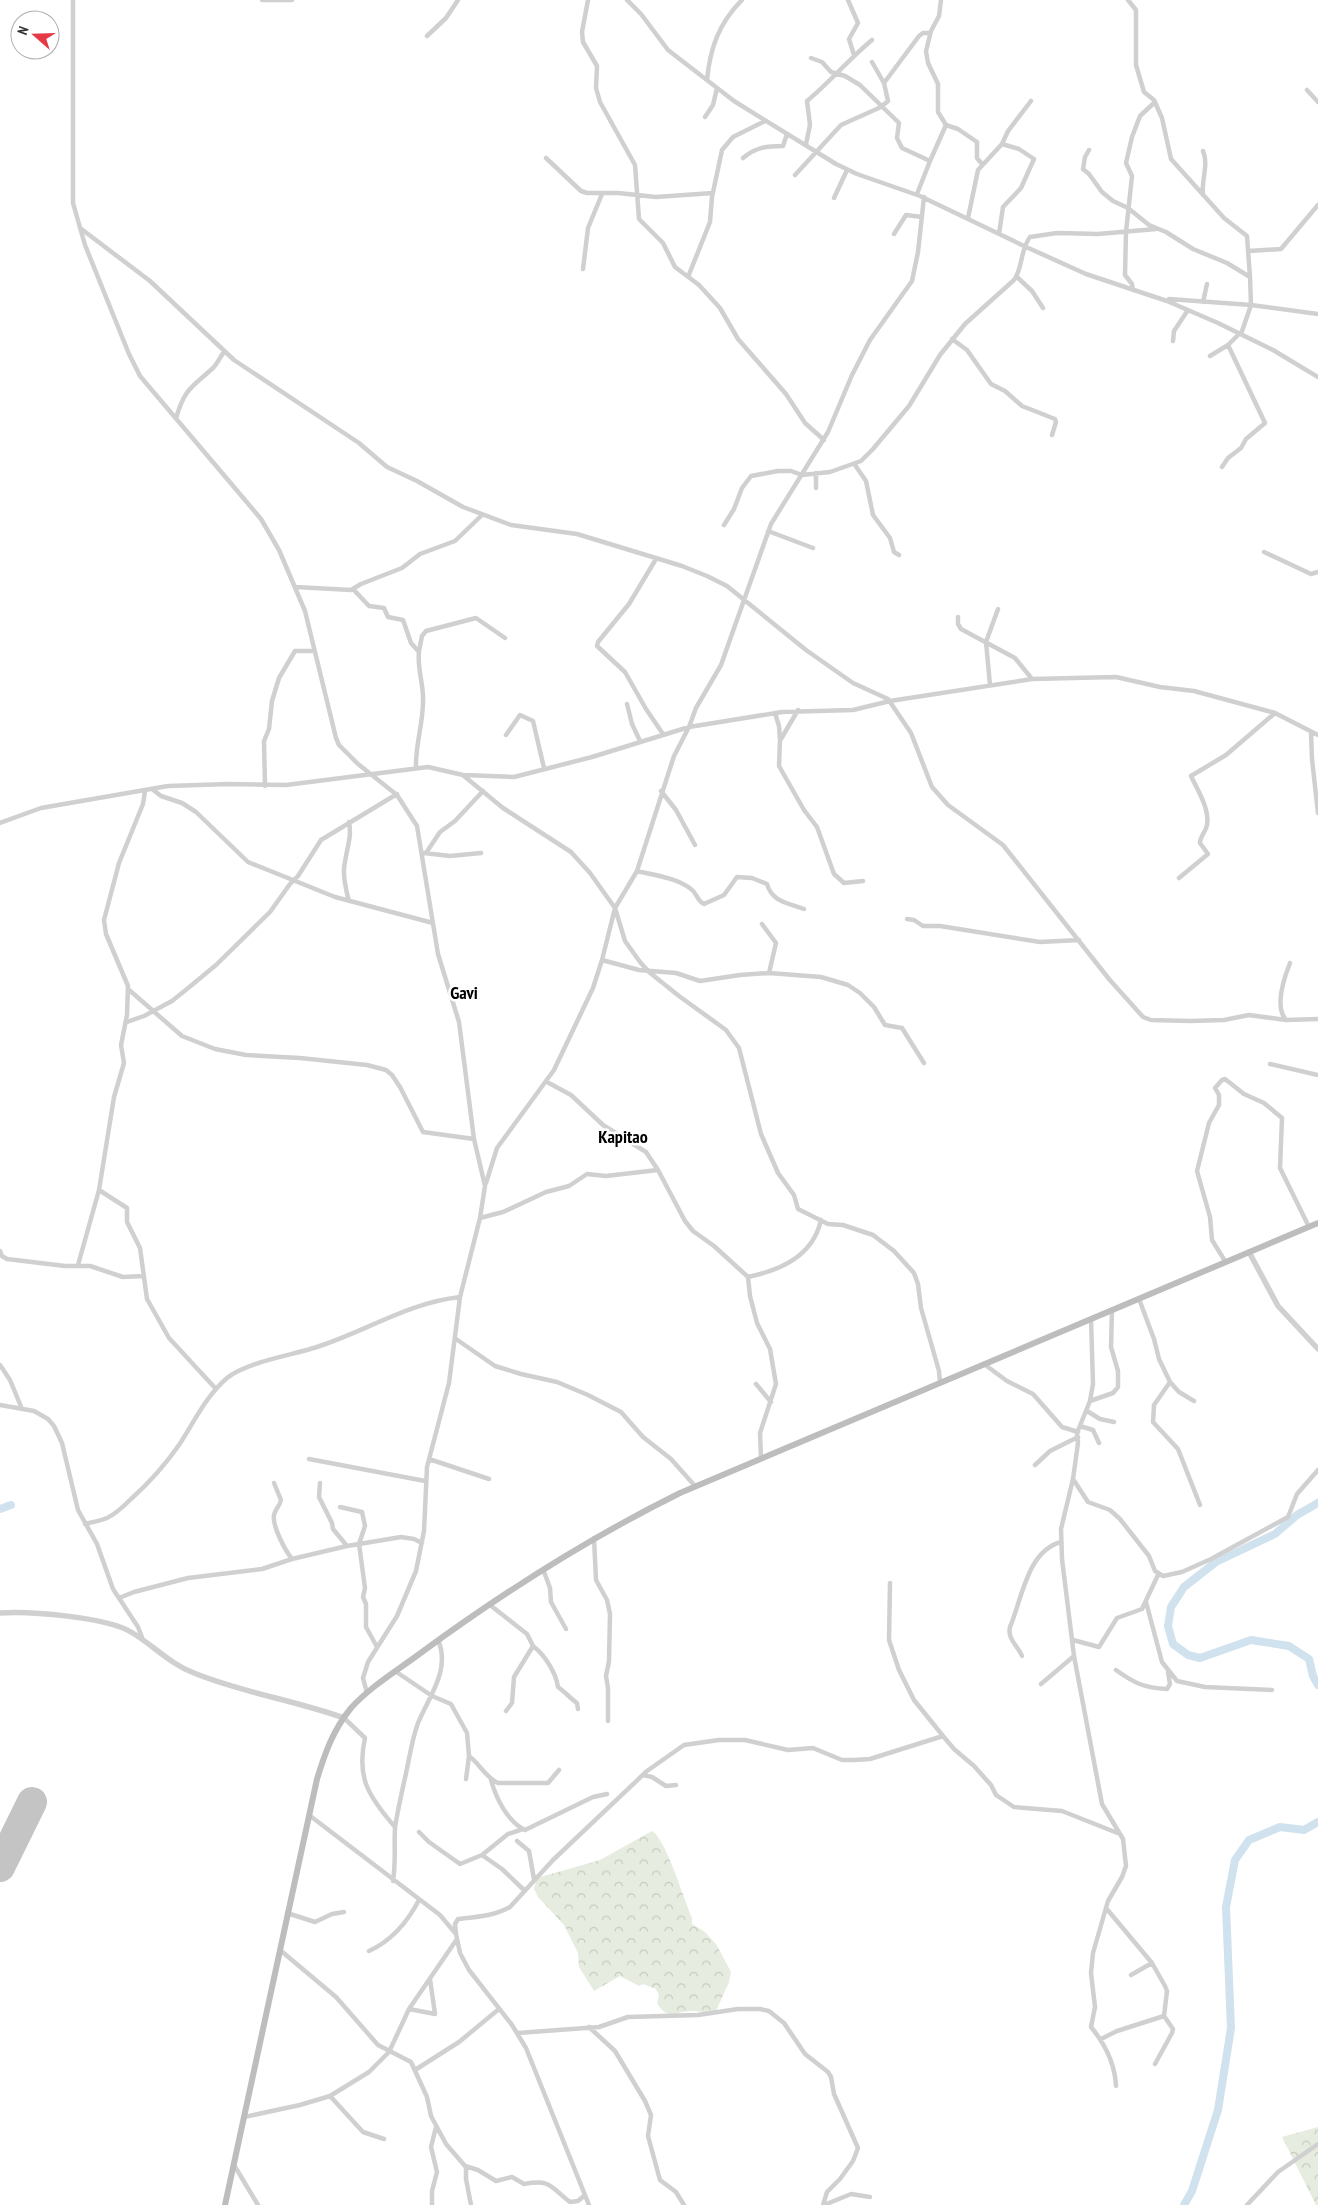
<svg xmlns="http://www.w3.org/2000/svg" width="1318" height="2205" font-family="'PT Sans Narrow',sans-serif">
<defs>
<pattern id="forest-crowns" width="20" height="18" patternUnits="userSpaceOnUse" patternTransform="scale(1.25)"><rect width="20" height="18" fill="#e6ecdf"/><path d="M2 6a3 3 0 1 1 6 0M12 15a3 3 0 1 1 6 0" fill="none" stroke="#c6cbc0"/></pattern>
</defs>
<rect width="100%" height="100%" fill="#fff"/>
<path fill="url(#forest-crowns)" d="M 652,1831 C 666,1839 684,1900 692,1918 L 692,1924 L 705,1932 L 716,1944 L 731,1972 L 729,1982 L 716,2011 C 707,2014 701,2011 692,2011 C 677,2010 669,2023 657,2003 L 659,1995 L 656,1989 L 643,1984 L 639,1986 L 620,1976 L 594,1991 L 579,1967 L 578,1953 L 564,1925 L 538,1897 L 534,1889 L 537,1878 L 600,1860 Z
M 1318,2127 L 1318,2205 L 1316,2205 L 1282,2137 Z"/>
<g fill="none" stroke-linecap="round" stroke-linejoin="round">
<path stroke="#cfe2ee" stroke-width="8" d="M 1318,1503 L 1297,1515 L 1275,1534 L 1216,1562 L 1184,1587 L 1171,1607 L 1168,1626 L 1173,1644 L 1188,1655 L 1200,1658 L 1251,1640 L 1289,1646 L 1309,1659 L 1313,1676 L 1318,1685
M 0,1509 L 11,1505
M 1184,2205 L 1192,2191 L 1218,2110 L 1231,2028 L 1226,1907 L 1235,1860 L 1249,1840 L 1280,1827 L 1304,1830 L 1318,1822"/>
<path stroke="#c4c4c4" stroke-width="30" d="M 0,1867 L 32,1802"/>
<path stroke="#d0d0d0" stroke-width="4.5" d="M 73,0 L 73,203 L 85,245 L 129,354 L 140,376 L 261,519 L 279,550 L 305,611 L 336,738 L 339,745 L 358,764 L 397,795 L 417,826 L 438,954 L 459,1022 L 474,1139 L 485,1186 L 480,1218 L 460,1297 L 449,1383 L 427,1467 L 424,1531 L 416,1571 L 397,1616 L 368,1662 L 363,1678 L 367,1693
M 262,0 L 292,0
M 588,0 L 582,32 L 583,42 L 597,66 L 596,88 L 600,102 L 635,165 L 639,219 L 663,243 L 675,267 L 699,285 L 720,308 L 738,339 L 786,394 L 805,423 L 824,440
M 627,0 L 641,14 L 668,50 L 734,101 L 836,164 L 857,174 L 920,196 L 1024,246 L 1086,274 L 1167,301 L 1218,323 L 1273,350 L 1318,377
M 848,0 L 858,23 L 849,39 L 854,55
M 941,0 L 939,16 L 931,31 L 926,51 L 928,63 L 938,84 L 938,112 L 946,125 L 958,129 L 977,142 L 977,158 L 982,164
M 1128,0 L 1136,10 L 1136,65 L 1144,92 L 1154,100 L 1162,118 L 1171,159 L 1224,218 L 1247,236 L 1250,277
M 427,36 L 446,18 L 458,0
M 811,58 L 822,62 L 831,72 L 845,76 L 860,85 L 899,123 L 897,138 L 902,148 L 930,161 L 917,194
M 707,80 C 710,48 719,23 742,0
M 884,83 L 919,36 L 923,33 L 930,33
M 1307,90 L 1318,102
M 705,117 L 713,105 L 717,88
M 806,144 L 810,125 L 807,101 C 830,82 849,59 872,40
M 1089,150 L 1085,157 L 1083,169 L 1089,174 L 1102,192 L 1113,201 L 1128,208 L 1149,225 L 1166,232 L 1193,249 L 1227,263 L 1250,277 L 1251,305 L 1169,299
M 546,158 L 581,191 L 587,193 L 618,193 L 656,197 L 713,193
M 743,158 C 756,147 767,146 783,146 L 787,134
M 930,161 L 946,125
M 795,175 L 841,125 L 881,107 L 888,101 L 884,83 L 872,62
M 1203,195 C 1201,181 1209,164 1203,151
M 834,198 L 847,170
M 968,218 L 978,170 L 1002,144 L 1008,131 L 1031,101
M 80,228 L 150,281 L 234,360 L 359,443 L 387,467 L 417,481 L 463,507 L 511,525 L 577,534 L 682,566 L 707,576 L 727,586 L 806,650 L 853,683 L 888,699 L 911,733 L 932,787 L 948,805 L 1003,845 L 1109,979 L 1143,1017 L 1151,1020 L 1190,1021 L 1224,1020 L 1249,1015 L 1286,1020 L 1318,1019
M 894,234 L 906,215 L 922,217
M 999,234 L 1003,207 L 1021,188 L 1034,159 L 1019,149 L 1002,144
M 1249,251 L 1281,249 L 1318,205
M 583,269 L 588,228 L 602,194
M 688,277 L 710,222 L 712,197 L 722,150 L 733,137 L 765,121
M 1017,277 L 1032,291 L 1043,308
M 1133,290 L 1132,284 L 1125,275 L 1126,232 L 1132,176 L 1126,163 L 1132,137 L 1140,116 L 1155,102
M 1203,302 L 1207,284
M 1241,334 L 1251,305 L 1318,314
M 952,339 L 967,350 L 991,384 L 1005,391 L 1022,406 L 1055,419 L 1056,422 L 1052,435
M 1173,341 L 1174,331 L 1188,310
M 1210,356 L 1228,345
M 176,418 C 185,388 191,388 213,368 C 217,364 220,357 224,352
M 855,465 L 866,481 L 873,515 L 890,538 L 894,552 L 899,555
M 1222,467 L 1228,458 L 1241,448 L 1246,439 L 1265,423 L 1228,345 L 1240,333
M 816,488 L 816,473
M 724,525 L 734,509 L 742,488 L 751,476 L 778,471 L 791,471 L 802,475 L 830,472 L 861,461 L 873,449 L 909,406 L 940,355 L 965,324 L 1014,280 C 1023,268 1020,250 1030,237 L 1057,233 L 1098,234 L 1156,229
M 768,531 L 813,548
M 1264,552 L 1311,574 L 1318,572
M 656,559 L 629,604 L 598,642 L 597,646 L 625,672 L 646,709 L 663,734
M 296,587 L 351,590 L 361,584 L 402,568 L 420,554 L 455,541 L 482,515
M 353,589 L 369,606 L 384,608 L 388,617 L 403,620 L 411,643 L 419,652 C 417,669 424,685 423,702 C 423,724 415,746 416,768
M 958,617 L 958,624 L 961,629 L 1015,658 L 1032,679
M 419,651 L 422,636 L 426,631 L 476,618 L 505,638
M 990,685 L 986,642 L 998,609
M 627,704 L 632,724 L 640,741
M 775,713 L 779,726 L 780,740 L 779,766 L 804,810 L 817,827 L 834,874 L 844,883 L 863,881
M 1311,732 L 1312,759 L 1318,813
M 506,735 L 520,715 L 533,721 L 544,768
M 781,739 L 798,710
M 464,776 L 503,808 L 571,852 L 590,873 L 615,908 L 625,941 L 640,962 L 649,972 L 679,996 L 726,1030 L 739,1048 L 761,1134 L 778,1173 L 794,1195 L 798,1209 L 828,1224 L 843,1225 L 873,1235 L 894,1251 L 914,1273 L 918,1284 L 921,1308 L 939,1371 L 940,1383
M 265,786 L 264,741 L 269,729 L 272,701 L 279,678 L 295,651 L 314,651
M 152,789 L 161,796 L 182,803 L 196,812 L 248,862 L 335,897 L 433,923
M 661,791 L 676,810 L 695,845
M 0,823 L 41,808 L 168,786 L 229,784 L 286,785 L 428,767 L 463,775 L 514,777 L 592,757 L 689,727 L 782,712 L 853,710 L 890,701 L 1032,679 L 1116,677 L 1160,687 L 1194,691 L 1275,713 L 1318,735
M 424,853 L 450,856 L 481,853
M 426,853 L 440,832 L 455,821 L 483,791
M 637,871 C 654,875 677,878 691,889 C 697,893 697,901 704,904 L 724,895 L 737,877 L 752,878 L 767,884 C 772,902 788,903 804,909
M 1179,878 L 1208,854 L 1200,843 C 1200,836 1206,832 1207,825 C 1210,809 1197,789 1191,776 L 1226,755 L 1275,713
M 349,901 C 346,891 342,872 345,862 C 347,847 352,837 349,822
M 907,919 L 914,920 L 923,926 L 940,926 L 1040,942 L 1079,940
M 762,924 L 776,943 L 769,973
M 602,960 L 639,970 L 676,973 L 700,981 L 740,975 L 769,973 L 821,977 L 848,985 L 860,993 L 874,1007 L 885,1025 L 902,1028 L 924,1063
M 128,989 L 182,1036 L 215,1049 L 246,1055 L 300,1058 L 367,1065 L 386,1070 L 392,1075 L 400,1087 L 423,1132 L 474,1139
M 1286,1020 C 1274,1006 1284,978 1290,963
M 127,1022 L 144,1016 L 172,1001 L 187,989 L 216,965 L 270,912 L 290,884 L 298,876 L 321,840 L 397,794
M 1270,1064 L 1318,1075
M 547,1082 L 571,1095 L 603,1125 L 646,1152 L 658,1170 L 685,1221 L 693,1231 L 714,1246 L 748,1277 L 750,1296 L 757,1323 L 770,1349 L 776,1384 L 760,1433 L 761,1458
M 486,1183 L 497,1148 L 554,1070 L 593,988 L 602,960 L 615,908 L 637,871 L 674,756 L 689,727 L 696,708 L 721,665 L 771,524 L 828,432 L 852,375 L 870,340 L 912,281 L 918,252 L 924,197
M 99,1190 L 127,1208 L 127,1222 L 140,1248 L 147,1299 L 169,1338 L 216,1389
M 480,1218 L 503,1212 L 546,1192 L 569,1186 L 587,1174 L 606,1176 L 658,1170
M 0,1251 L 2,1256 L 7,1259 L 65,1266 L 90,1266 L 123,1277 L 143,1276
M 1225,1261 L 1212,1240 L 1210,1217 L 1197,1171 L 1209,1123 L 1219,1105 L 1219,1095 L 1215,1088 L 1222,1080 L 1225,1079 L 1244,1094 L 1264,1103 L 1282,1118 L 1280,1168 L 1309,1227
M 78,1265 L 99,1190 L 114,1097 L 124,1063 L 121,1045 L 127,1015 L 128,986 L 106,934 L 104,920 L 119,863 L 143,804 L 145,791
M 748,1277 C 781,1270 813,1256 821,1220
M 1139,1299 L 1154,1339 L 1159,1359 L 1170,1382 L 1154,1405 L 1153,1422 L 1178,1449 L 1200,1505
M 1091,1319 L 1093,1384 L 1090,1401 L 1077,1433 L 1078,1443 L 1073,1479 L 1061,1529 L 1062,1559 L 1074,1656 L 1102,1804 L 1123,1839 L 1126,1866 L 1122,1877 L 1108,1901 L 1093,1953 L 1091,1973 L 1095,2007 L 1091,2027 C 1105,2044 1115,2065 1116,2086
M 456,1339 L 495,1366 L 521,1374 L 557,1382 L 588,1395 L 621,1412 L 643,1437 L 671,1459 L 695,1486
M 984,1364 L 1007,1381 L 1033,1394 L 1062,1427 L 1078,1432
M 0,1365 L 10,1380 L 22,1409
M 1170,1382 L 1179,1392 L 1194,1401
M 756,1384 L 771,1402
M 1090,1401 L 1113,1393 L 1118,1387 L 1118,1371 L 1111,1347 L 1112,1310
M 0,1405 L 34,1411 L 48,1419 L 54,1426 L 62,1443 L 78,1510 L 97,1544 L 113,1589 L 138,1627 L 143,1640
M 1087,1411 L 1100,1419 L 1114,1422
M 1080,1426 L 1093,1430 L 1099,1443
M 309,1459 L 425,1481
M 429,1459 L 489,1479
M 1035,1465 L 1050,1451 L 1078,1437
M 1073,1479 L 1088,1502 L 1110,1510 L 1120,1519 L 1149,1556 L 1155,1571 L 1163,1576 L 1182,1572 L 1211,1559 L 1288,1517 L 1297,1494 L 1318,1470
M 274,1483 L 281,1500 C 280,1506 275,1509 274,1515 C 272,1526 285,1550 292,1559
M 320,1483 L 319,1497 L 332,1523 L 333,1529 L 347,1546
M 340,1507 L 362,1512 L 365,1526 L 359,1544 L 365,1588 L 363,1597 L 366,1604 L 366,1627 L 377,1647
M 85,1524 C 92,1522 100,1521 107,1518 C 116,1514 124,1506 131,1499 C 149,1483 165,1465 179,1445 C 194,1422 206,1396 227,1378 C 246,1362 293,1355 317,1347 C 367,1331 407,1303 460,1297
M 594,1538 L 596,1580 L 607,1600 L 610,1614 L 609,1661 L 606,1676 L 608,1688 L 608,1721
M 543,1569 L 550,1588 L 551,1602 L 566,1629
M 890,1583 L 889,1640 L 899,1670 L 914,1700 L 943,1736
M 119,1598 L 134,1592 L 188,1578 L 262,1569 L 292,1559 L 347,1546 L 401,1537 L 414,1539 L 422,1543
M 1146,1602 L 1162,1662 L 1177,1681 L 1205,1687 L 1272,1690
M 490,1605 L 527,1634 L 533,1646 L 514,1677 L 512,1703 L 506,1711
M 1073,1640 L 1099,1647 L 1117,1618 L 1142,1609 L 1158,1575
M 533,1646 C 545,1655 556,1673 558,1687 C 565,1692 570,1698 577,1703 L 578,1709
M 1022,1656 C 1018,1646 1007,1639 1010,1627 C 1022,1599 1027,1551 1061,1542
M 1116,1670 C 1134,1683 1144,1688 1167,1689 L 1170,1684 L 1168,1672
M 395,1671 L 432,1696 L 451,1704 L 467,1733 L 469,1756 L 466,1779
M 1041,1684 L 1074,1656
M 344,1718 L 365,1738 C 356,1778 369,1797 395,1827
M 469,1756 C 479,1763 486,1778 498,1783 L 548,1783 L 559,1770
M 643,1775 L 652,1777 L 666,1786 L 676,1785
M 491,1780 C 496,1798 507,1821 525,1830 L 593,1797 L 607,1794
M 309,1815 L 440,1915 L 456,1934 L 460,1953 L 469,1970 L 512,2025 L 526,2048 L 589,2205
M 419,1832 L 429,1842 L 460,1864 L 482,1855 L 502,1869 L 525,1891
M 517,1841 L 529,1851 L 534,1879
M 482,1855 L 508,1834 L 523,1829
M 393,1881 C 396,1863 394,1846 395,1828 C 397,1813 401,1797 404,1782 C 409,1762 411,1742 418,1723 C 429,1696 451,1670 438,1640
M 1106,1908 L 1152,1963 L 1165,1986 L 1167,1991 L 1164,2016 L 1173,2029 L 1172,2033 L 1155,2064
M 287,1913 L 315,1922 L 332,1914 L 344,1912
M 456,1934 L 455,1924 L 458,1919 C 476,1917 495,1916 510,1907 L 553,1860 L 647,1771 L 684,1745 L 719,1740 L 745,1740 L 788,1750 L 813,1748 L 842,1760 L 854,1760 L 870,1759 L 943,1736 L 954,1749 L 974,1766 L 991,1785 L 996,1795 L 1014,1807 L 1062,1811 L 1120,1834
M 280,1950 L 336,1997 L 378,2045 L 411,2062 L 427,2097 L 431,2116 L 446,2144 L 465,2166 L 478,2170 L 496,2181 L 512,2177 L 524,2184 C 552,2179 550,2187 570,2202 L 578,2201 L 585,2195
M 369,1951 C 391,1941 408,1921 419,1900
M 1131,1975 L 1152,1963
M 409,2009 L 435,2014 L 430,1979
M 589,2027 L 615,2051 L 645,2101 L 651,2115 L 648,2136 L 660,2180 L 676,2192 L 684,2205
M 518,2033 L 599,2027 L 628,2017 L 698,2015 L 738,2009 L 760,2009 L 769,2011 L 784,2023 L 805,2054 L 828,2072 L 831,2077 L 834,2094 L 858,2148 L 853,2161 L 840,2179 L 827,2192 L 823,2205
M 1101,2039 L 1117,2031 L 1164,2016
M 415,2070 L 459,2042 L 499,2009
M 330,2096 L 363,2132 L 384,2139
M 244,2117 L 300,2105 L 330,2096 L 369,2072 L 389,2052 L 409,2009 L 457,1939
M 234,2165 L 258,2205
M 466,2166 L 466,2179 L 471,2205
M 432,2205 L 432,2191 L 437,2172 L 431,2147 L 436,2127
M 824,2205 L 851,2194 L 870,2197
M 1247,2205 L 1278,2172 L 1318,2144"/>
<path stroke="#d0d0d0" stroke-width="5.5" d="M 1249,1252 L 1278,1306 L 1318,1349
M 0,1613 C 30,1611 106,1617 131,1632 C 153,1645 170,1664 194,1673 C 243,1693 294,1700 344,1718"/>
<path stroke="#bdbdbd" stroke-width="6" d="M 225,2205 L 317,1779 C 325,1753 333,1730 351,1708 C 371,1686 398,1670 422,1652 C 504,1592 589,1538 680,1493 L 1318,1223"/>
</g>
<g text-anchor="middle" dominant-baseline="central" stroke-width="5" stroke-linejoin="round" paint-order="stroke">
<g font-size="18" font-weight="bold" fill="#000" stroke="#fff">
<text x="464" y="992">Gavi</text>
<text x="623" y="1136">Kapitao</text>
</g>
</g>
<g transform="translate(35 35) rotate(290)"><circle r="24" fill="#ffffff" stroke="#adadad"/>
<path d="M0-4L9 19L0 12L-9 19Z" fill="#e63946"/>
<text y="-8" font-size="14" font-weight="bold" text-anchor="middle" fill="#333333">N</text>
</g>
</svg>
